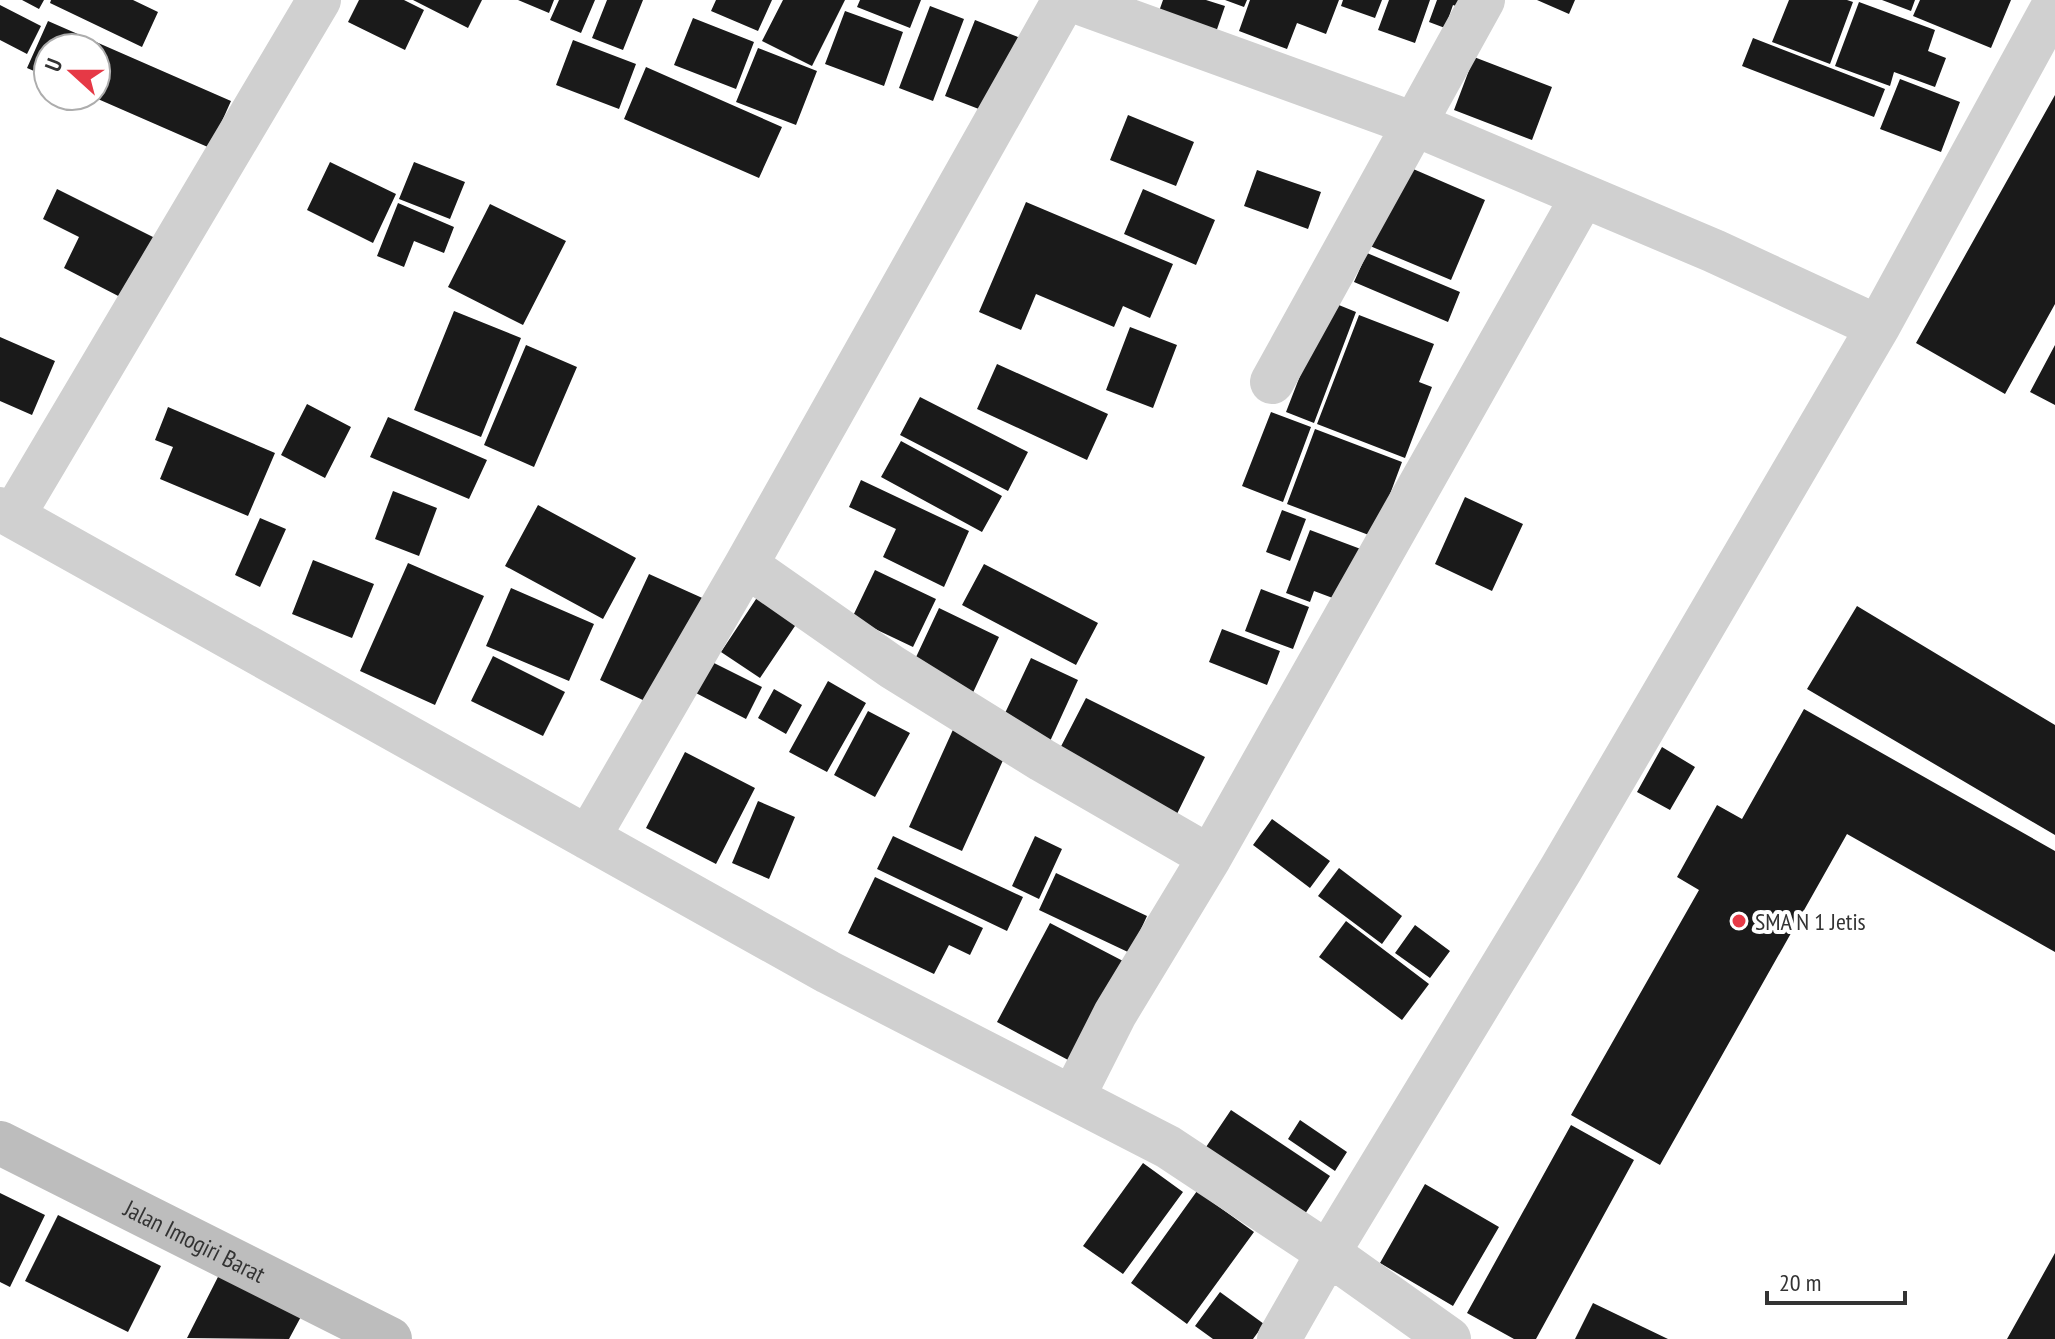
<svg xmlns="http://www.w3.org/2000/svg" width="2055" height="1339" font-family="'PT Sans Narrow',sans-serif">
<rect width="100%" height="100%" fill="#fff"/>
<path fill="#1a1a1a" d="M 22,0 L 44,0 L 39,9 Z
M 51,0 L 133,0 L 158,12 L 142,47 L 50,3 Z
M 359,0 L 404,0 L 424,10 L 405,50 L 348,22 Z
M 413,0 L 482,0 L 468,28 Z
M 518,0 L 554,0 L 549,13 Z
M 559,0 L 595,0 L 581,33 L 550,20 Z
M 607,0 L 643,0 L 623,50 L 592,38 Z
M 716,0 L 772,0 L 758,31 L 711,11 Z
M 783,0 L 845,0 L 812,66 L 762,41 Z
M 860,0 L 921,0 L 910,28 L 857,7 Z
M 1163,0 L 1206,0 L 1225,6 L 1214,38 L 1157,17 Z
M 1225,0 L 1247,0 L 1244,7 Z
M 1250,0 L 1339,0 L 1326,34 L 1297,23 L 1287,49 L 1239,31 Z
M 1343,0 L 1382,0 L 1375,18 L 1341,6 Z
M 1389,0 L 1430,0 L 1415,43 L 1378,30 Z
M 1437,0 L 1473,0 L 1469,11 L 1453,5 L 1445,28 L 1429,22 Z
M 1537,0 L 1575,0 L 1569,14 Z
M 1789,0 L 1847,0 L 1853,2 L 1830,64 L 1772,42 Z
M 1882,0 L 1915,0 L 1911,11 Z
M 1920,0 L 2011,0 L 1991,48 L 1913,16 Z
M 1859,2 L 1935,30 L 1928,51 L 1946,58 L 1935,87 L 1894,72 L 1890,86 L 1835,66 Z
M 0,5 L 41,26 L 27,54 L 0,40 Z
M 930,6 L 964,19 L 933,101 L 899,88 Z
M 845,11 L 903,32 L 884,86 L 825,64 Z
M 693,18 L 754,42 L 736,89 L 674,65 Z
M 975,20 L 1028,41 L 997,116 L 945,96 Z
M 48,21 L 231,101 L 210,148 L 91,96 L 96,96 L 96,48 L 48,48 L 48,77 L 27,68 Z
M 1753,38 L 1885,89 L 1874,117 L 1742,66 Z
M 573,40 L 636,64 L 619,109 L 556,85 Z
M 758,48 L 817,71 L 796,125 L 736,102 Z
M 1474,57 L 1552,87 L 1532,140 L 1454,110 Z
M 646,67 L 782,127 L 759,178 L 624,119 Z
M 1900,79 L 1960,102 L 1941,152 L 1880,129 Z
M 2055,95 L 2055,304 L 2005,394 L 1916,343 Z
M 1128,115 L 1194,142 L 1176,186 L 1110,160 Z
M 330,162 L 396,194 L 373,243 L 307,210 Z
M 414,162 L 465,182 L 450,219 L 399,199 Z
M 1404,165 L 1485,200 L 1451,280 L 1370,246 Z
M 1257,170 L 1321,192 L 1308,229 L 1244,206 Z
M 57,189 L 157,239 L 126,300 L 64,268 L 79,237 L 43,219 Z
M 1143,189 L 1215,220 L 1196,265 L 1124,234 Z
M 1026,202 L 1173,264 L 1150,318 L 1123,306 L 1114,327 L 1036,294 L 1021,330 L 979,312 Z
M 398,203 L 454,227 L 444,253 L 414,241 L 404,267 L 377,256 Z
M 490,204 L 566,241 L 523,325 L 448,287 Z
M 1367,253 L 1460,292 L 1448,322 L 1354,282 Z
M 1329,301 L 1356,312 L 1314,423 L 1286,412 Z
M 454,311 L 521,338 L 481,437 L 414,410 Z
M 1359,315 L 1434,344 L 1419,382 L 1432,387 L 1405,458 L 1317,424 Z
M 1130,327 L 1177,345 L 1153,408 L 1106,390 Z
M 0,337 L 55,361 L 32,415 L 0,401 Z
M 526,345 L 577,367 L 534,467 L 484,445 Z
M 2055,345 L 2055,405 L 2030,392 Z
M 997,364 L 1108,414 L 1087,460 L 977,409 Z
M 920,397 L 1028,452 L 1008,491 L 900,435 Z
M 307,404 L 351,427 L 325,478 L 281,455 Z
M 168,407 L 275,453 L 248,516 L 160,479 L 173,447 L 155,440 Z
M 1271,412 L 1311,427 L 1283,502 L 1242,486 Z
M 388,417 L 487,460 L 469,499 L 370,457 Z
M 1315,429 L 1402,462 L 1374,537 L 1287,504 Z
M 901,441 L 1002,496 L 982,532 L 881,477 Z
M 861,480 L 969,531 L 944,587 L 883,557 L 896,529 L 849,507 Z
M 393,491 L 437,508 L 419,556 L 375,539 Z
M 1465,497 L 1523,524 L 1492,591 L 1435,564 Z
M 538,505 L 636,558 L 603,619 L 505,566 Z
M 1282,510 L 1306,519 L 1290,561 L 1266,552 Z
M 260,518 L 286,529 L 260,587 L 235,575 Z
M 1310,530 L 1366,551 L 1346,603 L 1314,591 L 1310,602 L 1286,593 Z
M 313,560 L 374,584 L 352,638 L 292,614 Z
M 408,563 L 484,596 L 435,705 L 360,671 Z
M 984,564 L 1098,623 L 1076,665 L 962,605 Z
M 875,570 L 936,599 L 913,647 L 852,618 Z
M 649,574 L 709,601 L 660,708 L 600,680 Z
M 511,588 L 594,624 L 569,681 L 486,646 Z
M 1261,589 L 1309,607 L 1293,649 L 1245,631 Z
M 760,593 L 799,620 L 760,678 L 721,652 Z
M 1857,606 L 2055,725 L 2055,835 L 1807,689 Z
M 939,608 L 999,637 L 970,699 L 910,670 Z
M 1222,629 L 1280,651 L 1267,685 L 1209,662 Z
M 493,656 L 565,692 L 543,736 L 471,701 Z
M 1031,658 L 1078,680 L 1046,750 L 998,728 Z
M 710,661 L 762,687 L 746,719 L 694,692 Z
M 828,681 L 866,703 L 827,772 L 789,752 Z
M 774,689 L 802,705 L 786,734 L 758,718 Z
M 1086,698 L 1205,757 L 1175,818 L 1055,758 Z
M 1804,709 L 2055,851 L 2055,952 L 1847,834 L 1660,1165 L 1571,1115 L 1699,890 L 1677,877 L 1717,805 L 1742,819 Z
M 868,711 L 910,733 L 875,797 L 834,775 Z
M 956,723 L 1009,747 L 962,851 L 909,827 Z
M 1662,747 L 1695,767 L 1670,810 L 1637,792 Z
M 685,752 L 755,788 L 716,864 L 646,828 Z
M 758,801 L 795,817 L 769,879 L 732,863 Z
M 1272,819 L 1330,861 L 1310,888 L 1253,845 Z
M 893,836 L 1023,897 L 1007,931 L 877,869 Z
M 1035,836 L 1062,849 L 1039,899 L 1012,886 Z
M 1339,868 L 1402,916 L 1382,944 L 1318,896 Z
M 1056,873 L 1147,916 L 1130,953 L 1039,910 Z
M 875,877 L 983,928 L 970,955 L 949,945 L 934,974 L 848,933 Z
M 1346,921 L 1429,984 L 1402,1020 L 1319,957 Z
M 1050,923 L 1123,961 L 1070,1061 L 997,1022 Z
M 1415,925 L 1450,951 L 1430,978 L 1395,953 Z
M 1231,1110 L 1330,1176 L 1303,1217 L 1204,1150 Z
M 1300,1120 L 1347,1152 L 1335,1171 L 1288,1139 Z
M 1571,1125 L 1634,1160 L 1536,1339 L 1514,1339 L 1467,1313 Z
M 1143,1163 L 1183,1192 L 1123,1274 L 1083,1246 Z
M 1425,1184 L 1499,1227 L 1453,1306 L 1380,1263 Z
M 1197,1191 L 1254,1232 L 1187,1324 L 1131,1283 Z
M 0,1193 L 45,1215 L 10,1287 L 0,1282 Z
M 58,1215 L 161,1266 L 128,1332 L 25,1281 Z
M 2055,1253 L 2055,1339 L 2007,1339 Z
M 222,1269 L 304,1311 L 289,1339 L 187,1338 Z
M 1220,1292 L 1264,1324 L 1253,1339 L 1213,1339 L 1195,1326 Z
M 1593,1303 L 1668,1339 L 1575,1339 Z"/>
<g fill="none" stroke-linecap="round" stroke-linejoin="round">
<path stroke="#d0d0d0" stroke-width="44" d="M 1072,0 L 1414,124 L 1714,251 L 1878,327
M 1272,382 L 1483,0
M 0,509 L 828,972 L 1168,1147 L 1328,1253 L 1449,1339
M 13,516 L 319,0
M 746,565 L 892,667 L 1042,760 L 1210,857
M 588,838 L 746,565 L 1064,0
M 1073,1097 L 1115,1014 L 1210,857 L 1583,196
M 1279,1339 L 1328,1253 L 1561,869 L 1878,327 L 2055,3"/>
<path stroke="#bdbdbd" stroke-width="44" id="s1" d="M 0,1143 L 390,1339"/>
</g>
<circle fill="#e63946" stroke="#fff" stroke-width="3" cx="1739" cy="921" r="8"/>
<g text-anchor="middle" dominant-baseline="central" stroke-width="8" stroke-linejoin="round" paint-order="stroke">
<g font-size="24" fill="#333" stroke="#fff" text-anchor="start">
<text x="1755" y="921">SMA N 1 Jetis</text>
</g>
<g font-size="24" fill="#333" stroke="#fff">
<text stroke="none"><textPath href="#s1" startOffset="218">Jalan Imogiri Barat</textPath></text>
</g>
</g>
<g transform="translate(72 72) rotate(291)"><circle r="38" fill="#ffffff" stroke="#adadad" stroke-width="2"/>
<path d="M0-6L14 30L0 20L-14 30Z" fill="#e63946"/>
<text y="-12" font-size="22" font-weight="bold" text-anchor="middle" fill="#333333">U</text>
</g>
<path d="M1767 1291v12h138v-12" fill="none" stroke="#333333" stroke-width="4"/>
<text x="1779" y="1291" font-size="24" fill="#333333" stroke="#ffffff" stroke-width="6" paint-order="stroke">20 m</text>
</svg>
